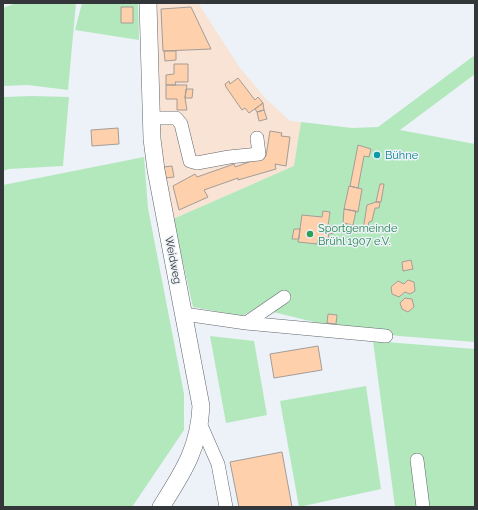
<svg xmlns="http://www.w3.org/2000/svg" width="478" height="510" font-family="Raleway,sans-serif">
<rect width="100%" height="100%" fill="#ecf2f8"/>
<path fill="#f8e3d4" d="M 154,3 L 198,3 L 240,68 L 266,99 L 290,121 L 301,122 L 295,166 L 173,219 L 163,166 L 157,105 Z"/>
<path fill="#b3e8bd" d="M 16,3 L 76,3 L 68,90 L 28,85 L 3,86 L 3,8 Z
M 82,3 L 138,3 L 139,40 L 75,30 Z
M 475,55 L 475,74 L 400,130 L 475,144 L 475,342 L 399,336 L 326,325 L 273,312 L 268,302 L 242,316 L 193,307 L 173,219 L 294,166 L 301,122 L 352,128 L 378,127 Z
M 32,96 L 69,97 L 63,166 L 9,169 L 3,171 L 3,97 Z
M 144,157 L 148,208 L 184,394 L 184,430 L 132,507 L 3,507 L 3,185 Z
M 210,336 L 254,341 L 267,415 L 226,423 Z
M 373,341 L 475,349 L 475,507 L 395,507 Z
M 366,386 L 381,489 L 299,507 L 280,401 Z"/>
<path fill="#fed0ac" stroke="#a49d98" d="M 121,7 L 133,7 L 133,23 L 121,23 Z
M 191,7 L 211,49 L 163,51 L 161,9 Z
M 164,51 L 176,51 L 176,60 L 165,61 Z
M 174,64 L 188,64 L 188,82 L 175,82 L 176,85 L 166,85 L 166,75 L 174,74 Z
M 238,78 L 255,100 L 258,97 L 263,103 L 249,113 L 245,108 L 242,110 L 226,87 L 225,84 L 229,81 L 230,84 Z
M 166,85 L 187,85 L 185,98 L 187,110 L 177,110 L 177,99 L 166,99 Z
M 186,89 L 193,89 L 192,98 L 185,98 Z
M 263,103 L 264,110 L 257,112 L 255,109 Z
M 264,110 L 267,119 L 259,121 L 257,112 Z
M 118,128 L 119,144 L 92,146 L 91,130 Z
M 270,131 L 282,133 L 281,136 L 290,137 L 286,166 L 275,164 L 276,169 L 238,180 L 238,178 L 204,190 L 208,197 L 179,210 L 173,186 L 195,174 L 197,177 L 234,164 L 235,167 L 266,156 Z
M 358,145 L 371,149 L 369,157 L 364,156 L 358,188 L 350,186 Z
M 172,166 L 174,177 L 166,178 L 164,167 Z
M 380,184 L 384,184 L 381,202 L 376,202 Z
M 349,186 L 362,189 L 358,212 L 344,209 Z
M 376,202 L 380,202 L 379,208 L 375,208 L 372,221 L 369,222 L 367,229 L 363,230 L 367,205 Z
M 344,209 L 356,211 L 353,225 L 343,223 Z
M 323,211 L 330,212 L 328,226 L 334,226 L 333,234 L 329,233 L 328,240 L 318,239 L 317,244 L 298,242 L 302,215 L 322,217 Z
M 294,229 L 300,229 L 299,239 L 292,239 Z
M 411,260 L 413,269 L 403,271 L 402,262 Z
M 408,280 L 414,282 L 415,291 L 410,294 L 405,292 L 399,297 L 392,294 L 391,287 L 398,281 L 404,284 Z
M 405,298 L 412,299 L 414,307 L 408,312 L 402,309 L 400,303 Z
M 328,314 L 337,315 L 336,324 L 327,323 Z
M 318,346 L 322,370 L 274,378 L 270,354 Z
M 282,452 L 292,507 L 239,507 L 230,462 Z"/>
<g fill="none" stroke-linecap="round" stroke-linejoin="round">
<defs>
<path id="minor" d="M 152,120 L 159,118 L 176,118 L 181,124 L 190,161 L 197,163 L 229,157 L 259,154 L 257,138
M 184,314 L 246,323 L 386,336
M 246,323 L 284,297
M 200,423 L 218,464 L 226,507
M 417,460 L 423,507"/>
<path id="major" d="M 148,3 L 152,139 L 156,170 L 201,406 C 199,449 183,472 161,507"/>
</defs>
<use href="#minor" stroke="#62686d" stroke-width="14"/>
<use href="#major" stroke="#62686d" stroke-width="18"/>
<use href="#minor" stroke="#fff" stroke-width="13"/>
<use href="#major" stroke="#fff" stroke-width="17"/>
</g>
<circle fill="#0f9aa8" stroke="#ecf2f8" stroke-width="1.5" cx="377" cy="155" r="4"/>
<circle fill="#2e9e5b" stroke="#ecf2f8" stroke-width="1.5" cx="310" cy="234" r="4"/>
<g text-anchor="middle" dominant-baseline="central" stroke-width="3" stroke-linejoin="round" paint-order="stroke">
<g font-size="11" fill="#0d838f" stroke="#ecf2f8" text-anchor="start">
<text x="385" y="155">Bühne</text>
</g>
<g font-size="11" fill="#27864d" stroke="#ecf2f8" text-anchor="start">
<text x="318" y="228">Sportgemeinde<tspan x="318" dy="13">Brühl 1907 e.V.</tspan></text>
</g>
<g font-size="11" fill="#343739" stroke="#ecf2f8">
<text transform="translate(173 260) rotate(79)">Weidweg</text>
</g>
</g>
<rect width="478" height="510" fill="none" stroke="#343739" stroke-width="8"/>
</svg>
